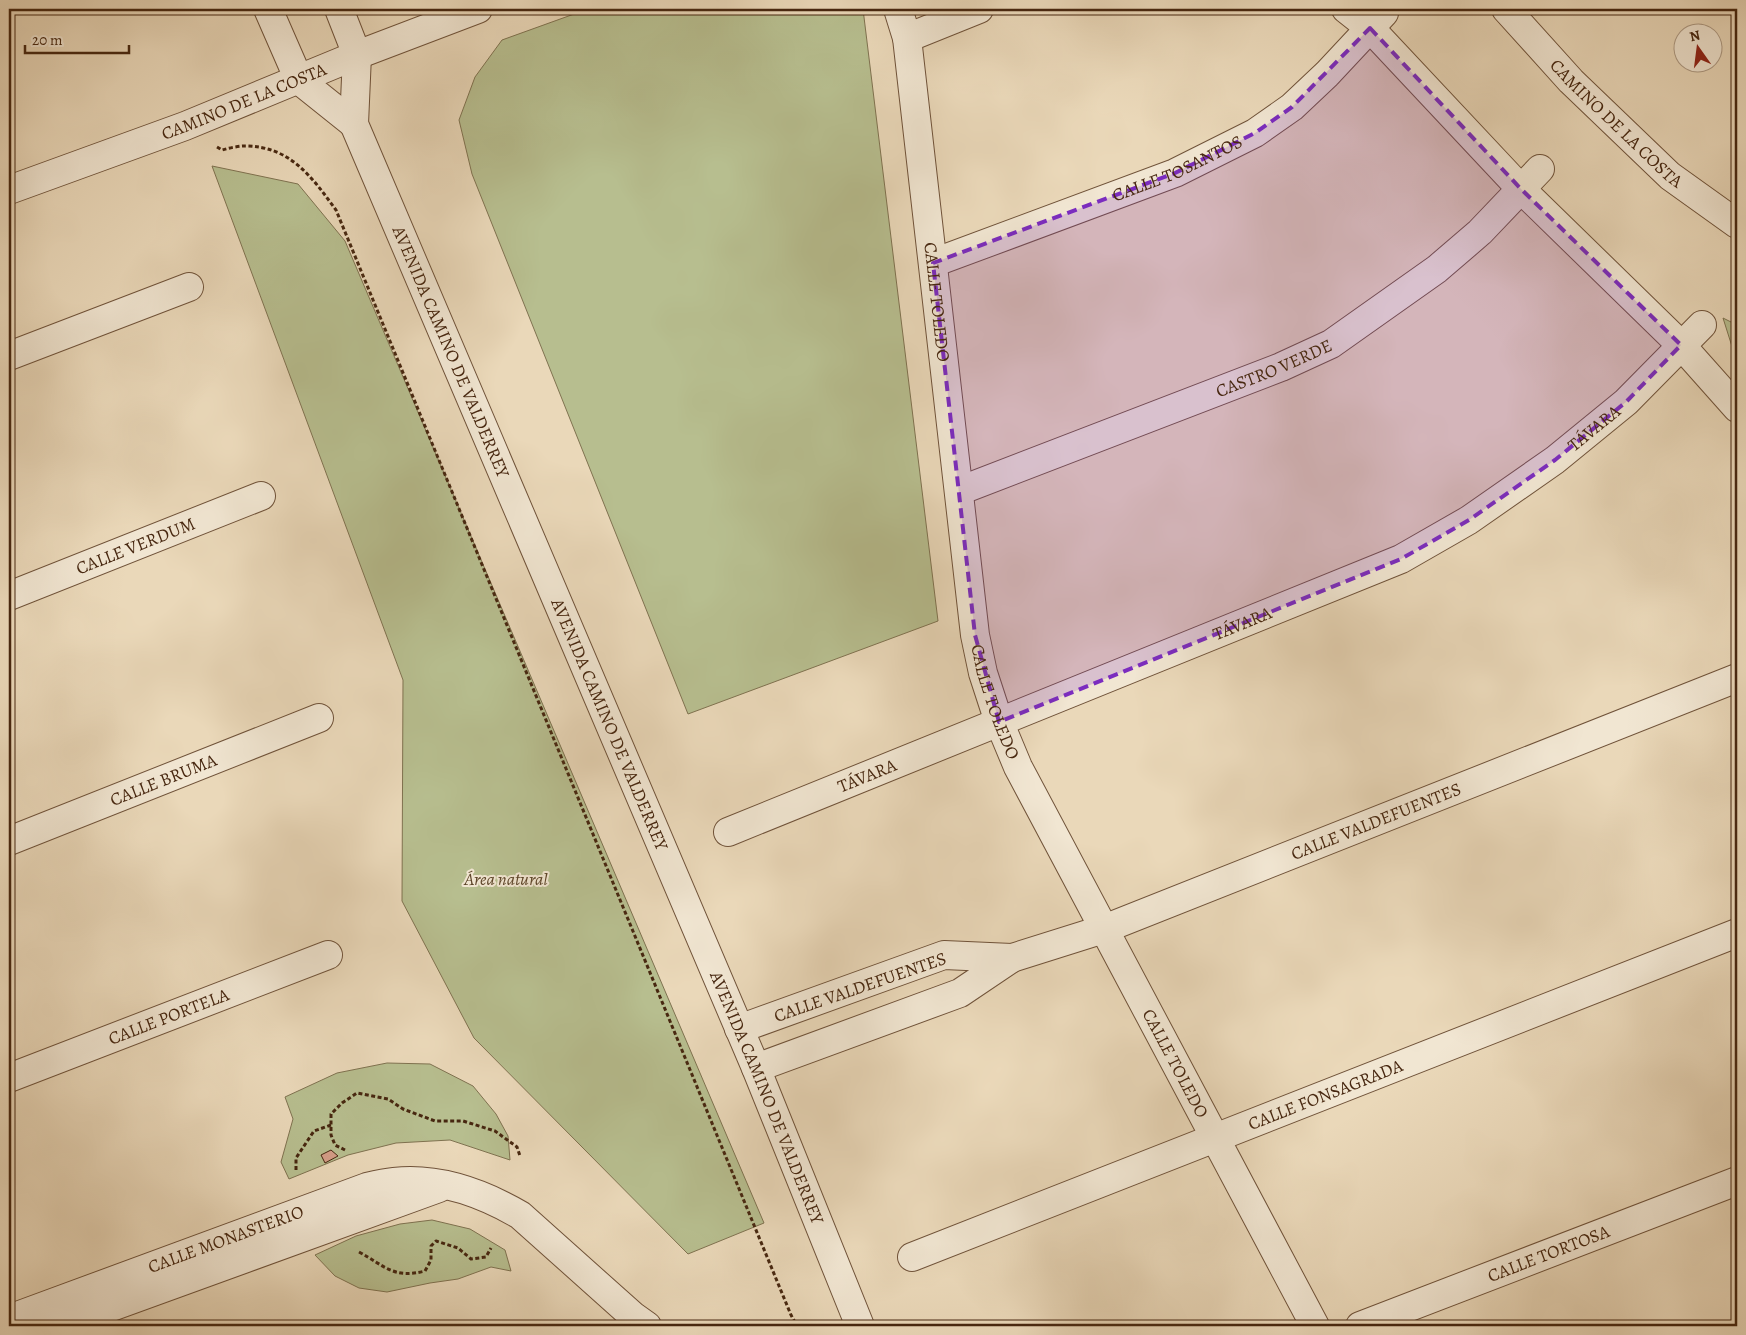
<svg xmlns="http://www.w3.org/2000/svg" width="1746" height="1335" font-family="Alegreya,serif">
<rect width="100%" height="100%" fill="#ead8b9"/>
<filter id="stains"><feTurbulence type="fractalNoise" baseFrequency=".004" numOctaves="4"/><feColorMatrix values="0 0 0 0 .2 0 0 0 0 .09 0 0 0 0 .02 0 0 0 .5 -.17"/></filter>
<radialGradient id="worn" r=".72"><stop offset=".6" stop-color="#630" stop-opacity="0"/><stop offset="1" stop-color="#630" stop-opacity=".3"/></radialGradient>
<path fill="#b7be8f" stroke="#7f7250" d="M 588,9 L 863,9 L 938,621 L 688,714 L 472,174 L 459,120 L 475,77 L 502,40 Z
M 212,166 L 298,184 L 345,241 L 764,1223 L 688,1254 L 474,1038 L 402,901 L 403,680 Z
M 1723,318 L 1737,325 L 1737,359 L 1735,356 Z
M 387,1063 L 430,1064 L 473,1086 L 496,1114 L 508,1136 L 510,1160 L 450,1140 L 396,1143 L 348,1155 L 289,1179 L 281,1162 L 293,1119 L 285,1097 L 337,1073 Z
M 432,1220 L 470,1229 L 505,1250 L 511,1271 L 491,1267 L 458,1279 L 430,1283 L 387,1292 L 359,1288 L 335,1276 L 315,1255 L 356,1236 L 400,1224 Z"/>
<path fill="#d59e89" stroke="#472710" d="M 331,1150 L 338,1156 L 325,1163 L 321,1155 Z"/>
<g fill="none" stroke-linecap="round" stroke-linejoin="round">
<defs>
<g id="minor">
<path d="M 268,9 L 299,80 L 354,124"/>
<path id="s1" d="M 339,9 L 357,55 L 354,124 L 756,1068 L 860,1326"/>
<path id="s2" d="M 898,9 L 907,38 L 975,635 L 983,673 L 998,719 L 1018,767 L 1315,1326"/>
<path d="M 1346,9 L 1370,28 L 1521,189 L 1681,345 L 1737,408"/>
<path id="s3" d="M 1506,9 L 1571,81 L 1670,176 L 1737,224"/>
<path d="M 907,38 L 979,9"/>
<path id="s4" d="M 9,190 L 185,126 L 357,55 L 478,9"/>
<path id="s5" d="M 933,263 L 1175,173 L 1255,133 L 1292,107 L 1327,74 L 1384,13"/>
<path d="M 9,356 L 189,287"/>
<path id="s6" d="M 959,491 L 1281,367 L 1331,344 L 1437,269 L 1480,232 L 1540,169"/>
<path id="s7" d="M 9,596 L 261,496"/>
<path id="s8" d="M 728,832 L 1401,559 L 1469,520 L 1555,460 L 1626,402 L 1702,325"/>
<path id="s9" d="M 9,841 L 319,718"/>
<path d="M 739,1029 L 944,955 L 1012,958"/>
<path id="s10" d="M 756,1068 L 960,993 L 1012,958 L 1104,929 L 1737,678"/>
<path id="s11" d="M 9,1078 L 328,955"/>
<path id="s12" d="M 912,1257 L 1737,933"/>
<path id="s13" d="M 9,1319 L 367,1187 C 376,1185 385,1183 394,1182 C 439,1177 482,1193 520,1215 L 633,1316 L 647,1326"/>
<path d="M 59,1326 L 439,1188"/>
<path id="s14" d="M 1360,1326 L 1737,1181"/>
</g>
</defs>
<use href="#minor" stroke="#70533a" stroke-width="30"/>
<path stroke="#472710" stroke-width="3" stroke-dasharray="4 2.5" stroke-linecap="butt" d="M 217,147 L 222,150 C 229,148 238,146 245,146 C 290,146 312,177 336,210 L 791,1315 L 797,1326
M 345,1150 L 335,1145 L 331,1135 L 331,1114 L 342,1103 L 357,1093 L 388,1099 L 403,1109 L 435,1121 L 463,1121 L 495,1131 L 517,1147 L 520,1156
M 296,1170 L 296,1158 L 314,1131 L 331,1125
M 359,1252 C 385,1266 393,1279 425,1271 L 431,1260 L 431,1246 L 436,1241 L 458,1248 L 471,1259 L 486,1257 L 491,1248"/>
<use href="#minor" stroke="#f1e6d2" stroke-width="28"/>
</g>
<path fill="#7b2cbf" fill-opacity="0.2" stroke="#7b2cbf" stroke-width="4" stroke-dasharray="10 6" stroke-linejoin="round" d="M 1370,28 L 1521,189 L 1681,345 L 1626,402 L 1555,460 L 1469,520 L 1401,559 L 999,722 L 975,635 L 933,263 L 1175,173 L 1255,133 L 1292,107 Z"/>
<g text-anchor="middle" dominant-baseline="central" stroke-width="4" stroke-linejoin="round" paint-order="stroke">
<g font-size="18" fill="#472710" stroke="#f1e6d2">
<text stroke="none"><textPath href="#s4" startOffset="251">CAMINO DE LA COSTA</textPath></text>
<text stroke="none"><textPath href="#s3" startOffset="159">CAMINO DE LA COSTA</textPath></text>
<text stroke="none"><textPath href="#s5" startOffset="262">CALLE TOSANTOS</textPath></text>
<text stroke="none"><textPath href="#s2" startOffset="296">CALLE TOLEDO</textPath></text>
<text stroke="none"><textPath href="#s1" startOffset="366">AVENIDA CAMINO DE VALDERREY</textPath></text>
<text stroke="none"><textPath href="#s6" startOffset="338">CASTRO VERDE</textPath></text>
<text stroke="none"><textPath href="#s8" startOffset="960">TÁVARA</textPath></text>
<text stroke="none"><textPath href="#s7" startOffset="136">CALLE VERDUM</textPath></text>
<text stroke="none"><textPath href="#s8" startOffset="555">TÁVARA</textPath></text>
<text stroke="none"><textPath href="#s2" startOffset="701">CALLE TOLEDO</textPath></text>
<text stroke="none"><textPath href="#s1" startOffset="771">AVENIDA CAMINO DE VALDERREY</textPath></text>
<text stroke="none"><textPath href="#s8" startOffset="150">TÁVARA</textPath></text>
<text stroke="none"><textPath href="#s9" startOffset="166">CALLE BRUMA</textPath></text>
<text stroke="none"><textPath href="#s10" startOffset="669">CALLE VALDEFUENTES</textPath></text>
<text transform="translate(860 987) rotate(-19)">CALLE VALDEFUENTES</text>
<text stroke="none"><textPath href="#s11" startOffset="171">CALLE PORTELA</textPath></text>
<text stroke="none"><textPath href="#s2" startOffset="1106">CALLE TOLEDO</textPath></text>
<text stroke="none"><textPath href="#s12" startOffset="444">CALLE FONSAGRADA</textPath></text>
<text stroke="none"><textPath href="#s1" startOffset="1176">AVENIDA CAMINO DE VALDERREY</textPath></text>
<text stroke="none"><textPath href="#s13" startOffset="231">CALLE MONASTERIO</textPath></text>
<text stroke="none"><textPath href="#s14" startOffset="202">CALLE TORTOSA</textPath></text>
</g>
<g font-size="18" font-style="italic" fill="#5d4529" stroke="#f1e6d2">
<text x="506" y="879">Área natural</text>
</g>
</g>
<rect width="1746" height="1335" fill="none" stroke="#ead8b9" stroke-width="30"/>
<rect x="10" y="10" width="1726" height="1315" fill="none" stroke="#472710" stroke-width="2.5"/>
<rect x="15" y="15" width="1716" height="1305" fill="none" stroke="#472710"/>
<g transform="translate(1698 48) rotate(346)"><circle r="24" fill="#f1e6d2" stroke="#ad9a84"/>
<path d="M0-4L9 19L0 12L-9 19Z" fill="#8f2418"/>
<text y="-8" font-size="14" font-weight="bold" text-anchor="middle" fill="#472710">N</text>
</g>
<path d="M25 45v8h104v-8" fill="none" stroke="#472710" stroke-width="2.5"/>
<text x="32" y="45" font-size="15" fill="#472710" stroke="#f1e6d2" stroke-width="4" paint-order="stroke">20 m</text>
<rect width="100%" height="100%" filter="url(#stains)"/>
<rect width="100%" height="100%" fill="url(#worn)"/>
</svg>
